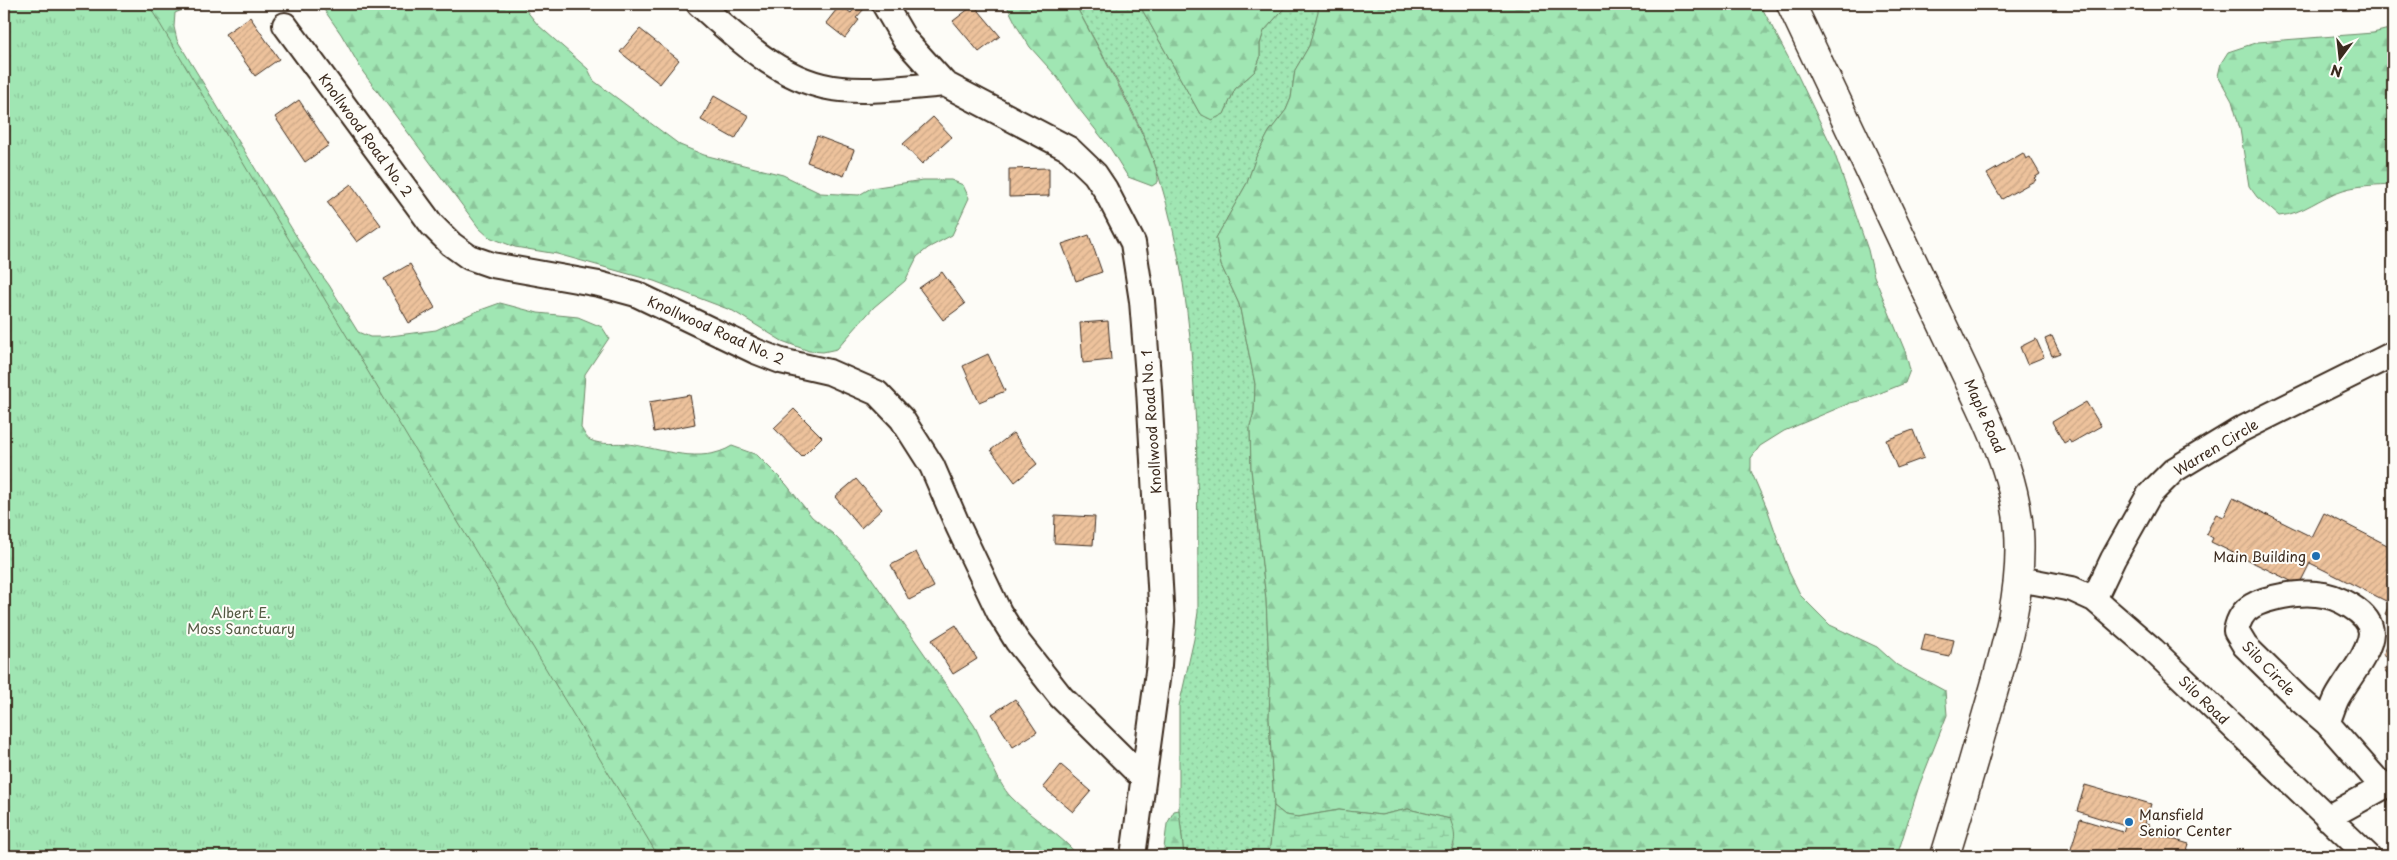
<svg xmlns="http://www.w3.org/2000/svg" width="2397" height="860" font-family="'Playpen Sans',sans-serif">
<defs>
<pattern id="grass-dots" width="8" height="8" patternUnits="userSpaceOnUse" patternTransform="scale(1.25)"><rect width="8" height="8" fill="#a0e6b3"/><path d="M2 2h.1M6 6h.1" fill="none" stroke="#8bc59a" stroke-width="1.8" stroke-linecap="round"/></pattern>
<pattern id="forest-firs" width="22" height="20" patternUnits="userSpaceOnUse" patternTransform="scale(1.25)"><rect width="22" height="20" fill="#a0e6b3"/><path d="M5 1l3.5 6h-7zM16 11l3.5 6h-7z" fill="#8bc59a"/></pattern>
<pattern id="wetland-marsh" width="20" height="14" patternUnits="userSpaceOnUse" patternTransform="scale(1.25)"><rect width="20" height="14" fill="#a0e6b3"/><path d="M1 5h8M5 5V1M11 12h8M15 12V8" fill="none" stroke="#8bc59a"/></pattern>
<pattern id="park-tufts" width="24" height="20" patternUnits="userSpaceOnUse" patternTransform="scale(1.25)"><rect width="24" height="20" fill="#a0e6b3"/><path d="M3 7l-1-3M5 7V3M7 7l1-3M15 17l-1-3M17 17v-4M19 17l1-3" fill="none" stroke="#8bc59a"/></pattern>
<pattern id="building-hatch" width="6" height="6" patternUnits="userSpaceOnUse" patternTransform="scale(1.25)"><rect width="6" height="6" fill="#edc29c"/><path d="M-1 1l2-2M0 6l6-6M5 7l2-2" fill="none" stroke="#cca786"/></pattern>
</defs>
<rect width="100%" height="100%" fill="#fdfcf7"/>
<filter id="ink" filterUnits="userSpaceOnUse"><feTurbulence type="fractalNoise" baseFrequency=".02" numOctaves="2"/><feDisplacementMap in="SourceGraphic" scale="10" xChannelSelector="R" yChannelSelector="G"/><feConvolveMatrix kernelMatrix="1 2 1 2 8 2 1 2 1" color-interpolation-filters="sRGB"/></filter>
<g filter="url(#ink)">
<path fill="url(#grass-dots)" stroke="#6e8868" d="M 1075,4 L 1139,4 L 1200,114 L 1224,114 L 1235,89 L 1255,71 L 1260,58 L 1260,44 L 1264,31 L 1288,4 L 1320,5 L 1309,46 L 1295,70 L 1291,98 L 1286,110 L 1269,132 L 1256,157 L 1247,183 L 1216,238 L 1221,265 L 1239,304 L 1255,384 L 1254,412 L 1250,426 L 1251,469 L 1266,599 L 1270,689 L 1269,718 L 1274,806 L 1269,856 L 1184,856 L 1179,810 L 1179,706 L 1194,639 L 1198,612 C 1197,467 1202,317 1159,177 C 1142,120 1103,57 1075,4 Z"/>
<path fill="url(#forest-firs)" stroke="#6e8868" d="M 4,4 L 196,4 L 175,13 L 174,27 L 177,40 L 312,262 L 329,285 L 358,332 L 370,337 L 383,337 L 436,330 L 475,312 L 500,303 L 538,313 L 578,317 L 602,327 L 609,338 L 585,374 L 581,428 C 584,432 586,438 590,440 C 603,446 616,442 629,444 C 662,449 701,465 732,446 L 757,455 L 786,484 L 812,517 L 833,534 L 861,563 L 974,725 C 985,745 996,782 1011,797 C 1030,817 1063,836 1078,856 L 4,856 Z
M 320,4 L 521,4 L 538,25 L 588,69 L 594,81 L 680,145 L 704,155 L 783,175 L 820,193 L 859,195 L 871,188 L 923,180 L 951,180 L 963,185 L 969,198 L 952,235 L 928,248 L 917,257 L 905,281 L 874,307 L 837,349 L 823,352 L 809,351 L 782,341 L 733,311 L 654,281 L 557,254 L 515,247 L 489,237 L 479,228 L 363,72 L 341,34 Z
M 1006,4 L 1075,4 C 1089,32 1162,160 1158,182 L 1152,186 L 1128,177 L 1110,148 L 1076,105 L 1057,77 L 1030,47 L 1018,28 Z
M 1139,4 L 1288,4 L 1264,31 L 1260,44 L 1260,58 L 1255,71 L 1235,89 L 1224,114 L 1212,120 L 1200,114 Z
M 1320,4 L 1760,4 L 1798,76 L 1833,149 L 1868,250 L 1874,276 L 1905,351 L 1910,370 L 1905,383 L 1863,400 L 1850,403 L 1784,431 L 1760,446 L 1751,458 L 1751,471 L 1767,508 L 1789,572 L 1801,596 L 1830,625 L 1877,647 L 1897,665 L 1945,691 L 1947,715 L 1919,786 L 1897,856 L 1447,856 L 1454,846 L 1450,819 L 1408,809 L 1381,815 L 1339,810 L 1298,817 L 1285,815 L 1274,806 L 1269,718 L 1270,689 L 1266,599 L 1251,469 L 1250,426 L 1254,412 L 1255,384 L 1239,304 L 1221,265 L 1216,238 L 1247,183 L 1256,157 L 1269,132 L 1286,110 L 1291,98 L 1295,70 L 1309,46 Z
M 2393,28 L 2393,184 C 2377,185 2359,185 2343,190 C 2320,197 2303,214 2279,216 L 2257,197 L 2249,186 L 2240,129 L 2232,101 L 2218,76 L 2221,63 L 2228,52 L 2258,42 L 2373,33 Z
M 1179,810 L 1184,856 L 1163,856 L 1167,824 L 1174,811 Z"/>
<path fill="url(#wetland-marsh)" stroke="#6e8868" d="M 1274,806 L 1285,815 L 1298,817 L 1339,810 L 1381,815 L 1408,809 L 1450,819 C 1456,834 1457,843 1447,856 L 1269,856 Z"/>
<path fill="url(#park-tufts)" stroke="#6e8868" d="M 4,4 L 148,4 L 658,856 L 4,856 Z"/>
<path fill="url(#building-hatch)" stroke="#3b2a1e" d="M 858,4 L 864,9 L 856,18 L 859,20 L 845,38 L 826,23 L 840,5 L 851,13 Z
M 974,5 L 1000,36 L 979,52 L 953,21 Z
M 250,17 L 279,59 L 255,76 L 225,34 Z
M 640,29 L 679,60 L 660,84 L 620,52 Z
M 714,96 L 749,116 L 735,139 L 701,120 Z
M 299,100 L 329,145 L 305,162 L 275,117 Z
M 933,117 L 952,137 L 922,164 L 903,144 Z
M 817,136 L 854,150 L 844,176 L 807,162 Z
M 2023,153 L 2026,159 L 2030,157 L 2040,174 L 2034,178 L 2036,180 L 2002,199 L 1987,174 Z
M 1049,168 L 1049,196 L 1009,197 L 1009,169 Z
M 351,184 L 381,225 L 357,242 L 327,202 Z
M 1089,235 L 1102,272 L 1076,281 L 1062,244 Z
M 410,264 L 435,308 L 409,323 L 384,279 Z
M 942,272 L 965,304 L 943,320 L 919,288 Z
M 1108,321 L 1111,360 L 1083,363 L 1080,323 Z
M 2052,336 L 2060,353 L 2052,356 L 2045,339 Z
M 2036,339 L 2044,357 L 2027,364 L 2020,347 Z
M 988,354 L 1005,391 L 979,402 L 963,366 Z
M 690,395 L 695,424 L 654,432 L 649,402 Z
M 2086,402 L 2101,426 L 2071,443 L 2069,440 L 2064,443 L 2052,422 Z
M 794,409 L 822,437 L 802,457 L 774,428 Z
M 1913,430 L 1924,458 L 1897,468 L 1886,440 Z
M 1013,433 L 1037,464 L 1015,482 L 991,450 Z
M 856,479 L 882,509 L 861,528 L 835,497 Z
M 2233,498 L 2312,537 L 2324,513 L 2393,548 L 2393,619 L 2385,614 L 2390,603 L 2310,563 L 2299,585 L 2211,542 L 2213,538 L 2206,534 L 2216,514 L 2224,517 Z
M 1055,515 L 1095,517 L 1093,545 L 1054,543 Z
M 916,552 L 934,587 L 909,600 L 891,565 Z
M 956,625 L 977,659 L 953,674 L 932,640 Z
M 1925,634 L 1954,640 L 1950,657 L 1921,651 Z
M 2393,635 L 2393,676 L 2392,676 L 2386,673 L 2384,669 L 2392,660 L 2383,655 Z
M 1015,699 L 1037,732 L 1013,747 L 992,714 Z
M 1061,765 L 1091,791 L 1073,812 L 1043,787 Z
M 2085,785 L 2151,804 L 2145,824 L 2150,825 L 2148,832 L 2189,844 L 2185,856 L 2069,856 L 2080,819 L 2123,832 L 2125,826 L 2077,811 Z"/>
<g fill="none" stroke-linecap="round" stroke-linejoin="round">
<defs>
<path id="minor" d="M 699,4 C 739,40 784,84 841,89 C 875,92 911,87 945,84
M 884,4 L 905,40 L 945,84 L 1069,149 L 1095,174 L 1105,189 L 1133,243 L 1142,301 L 1149,389 L 1162,621 L 1159,665 L 1133,856
M 285,25 L 432,225 L 451,244 L 469,257 L 492,265 L 599,284 L 636,294 L 755,351 L 781,361 L 829,372 L 877,393 L 902,419 L 932,466 L 958,526 L 999,612 L 1017,641 L 1061,697 L 1143,778
M 2019,579 L 2072,589 L 2094,599 L 2153,650 L 2368,856
M 2094,599 L 2113,559 L 2149,495 L 2174,470 L 2240,430 L 2393,354
M 2327,723 C 2331,714 2333,706 2337,698 C 2347,679 2370,654 2371,633 C 2371,612 2335,595 2316,594 C 2299,592 2267,597 2252,606 C 2243,611 2238,621 2236,631 L 2245,646 L 2300,700 L 2327,723 L 2383,787
M 2327,818 L 2383,787 L 2393,784"/>
<path id="tertiary" d="M 1791,4 L 1980,404 C 1999,445 2016,486 2019,531 C 2023,593 2005,651 1988,710 C 1974,759 1960,808 1945,856"/>
</defs>
<use href="#minor" stroke="#3b2a1e" stroke-width="28"/>
<use href="#tertiary" stroke="#3b2a1e" stroke-width="31"/>
<use href="#minor" stroke="#fdfcf7" stroke-width="24"/>
<use href="#tertiary" stroke="#fdfcf7" stroke-width="28"/>
</g>
</g>
<g fill="#1f6fb2" stroke="#fdfcf7" stroke-width="2">
<circle cx="2316" cy="556" r="5"/>
<circle cx="2129" cy="822" r="5"/>
</g>
<g text-anchor="middle" dominant-baseline="central" stroke-width="4" stroke-linejoin="round" paint-order="stroke">
<g font-size="14" fill="#3b2a1e" stroke="#fdfcf7">
<text transform="translate(366 135) rotate(54)">Knollwood Road No. 2</text>
<text transform="translate(716 330) rotate(24)">Knollwood Road No. 2</text>
<text transform="translate(1985 416) rotate(66)">Maple Road</text>
<text transform="translate(1151 422) rotate(-94)">Knollwood Road No. 1</text>
<text transform="translate(2216 447) rotate(-31)">Warren Circle</text>
<text transform="translate(2269 668) rotate(46)">Silo Circle</text>
<text transform="translate(2204 700) rotate(44)">Silo Road</text>
</g>
<g font-size="14" fill="#3b2a1e" stroke="#fdfcf7" text-anchor="end">
<text x="2306" y="556">Main Building</text>
<text x="2139" y="814" text-anchor="start">Mansfield<tspan x="2139" dy="16">Senior Center</tspan></text>
</g>
<g font-size="14" fill="#545943" stroke="#fdfcf7">
<text x="241" y="612">Albert E.<tspan x="241" dy="16">Moss Sanctuary</tspan></text>
</g>
</g>
<rect width="2397" height="860" fill="none" stroke="#fdfcf7" stroke-width="20"/>
<rect x="10" y="10" width="2377" height="840" fill="none" stroke="#3b2a1e" stroke-width="2" filter="url(#ink)"/>
<g transform="translate(2340 58) rotate(195)" stroke="#fdfcf7" stroke-width="4" paint-order="stroke">
<path d="M0-4L9 19L0 12L-9 19Z" fill="#3b2a1e"/>
<text y="-8" font-size="14" font-weight="bold" text-anchor="middle" fill="#3b2a1e">N</text>
</g>
</svg>
